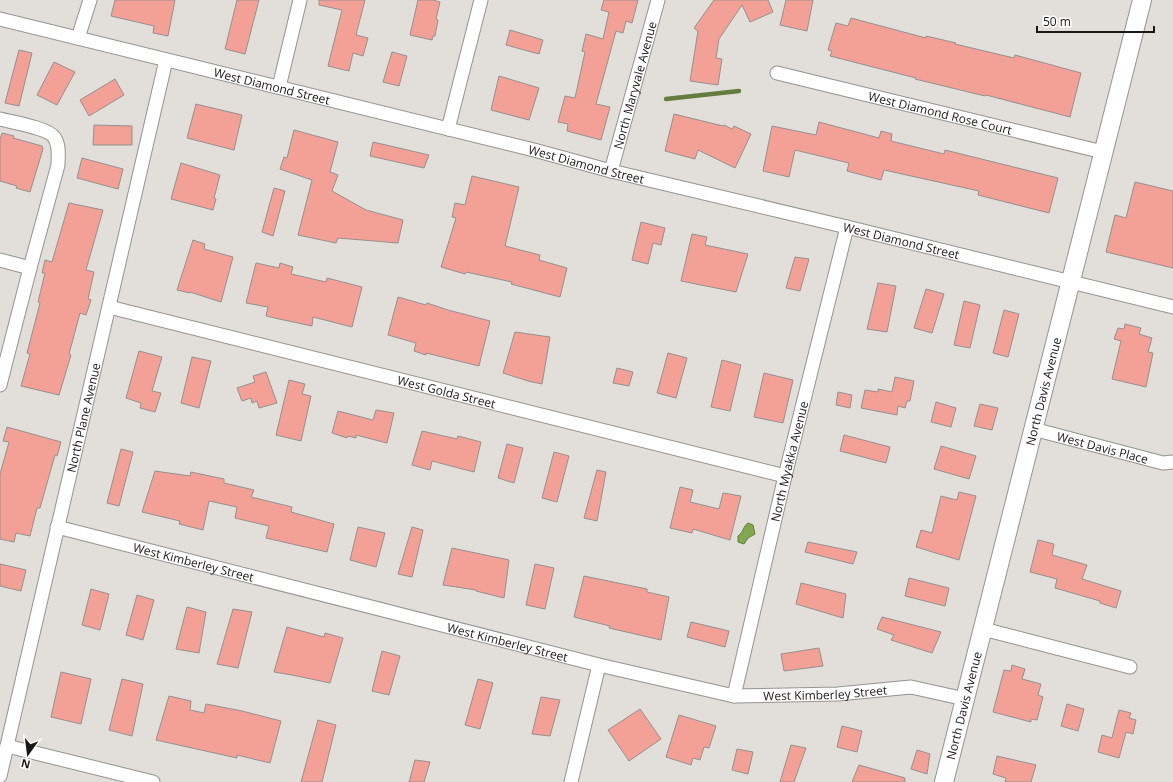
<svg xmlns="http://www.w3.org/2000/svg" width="1173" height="782" font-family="'Open Sans',sans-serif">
<rect width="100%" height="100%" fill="#e2deda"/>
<path fill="#83a74e" stroke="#647c3e" d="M 748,523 L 753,525 L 755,534 L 748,538 L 744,544 L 738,542 L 738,536 C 744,532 743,526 748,523 Z"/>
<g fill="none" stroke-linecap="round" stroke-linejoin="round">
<path stroke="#647c3e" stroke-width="4.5" d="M 666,99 L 739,91"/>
</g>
<path fill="#f3a196" stroke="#95908f" d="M 115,0 L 175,0 L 168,36 L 153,33 L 154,26 L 111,16 Z
M 237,0 L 259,0 L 245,54 L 225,49 Z
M 319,0 L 365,0 L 356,35 L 368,38 L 363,56 L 353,53 L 349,71 L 328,66 L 342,10 L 319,5 Z
M 418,0 L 433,0 L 440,2 L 436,19 L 438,20 L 435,36 L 433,36 L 432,40 L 410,35 Z
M 604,0 L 638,0 L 632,23 L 626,21 L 623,33 L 616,31 L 596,104 L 610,107 L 601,140 L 567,131 L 568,124 L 558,122 L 565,96 L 575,98 L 585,52 L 582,51 L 586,34 L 603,39 L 609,12 L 601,10 Z
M 714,0 L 768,0 L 773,12 L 750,22 L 742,5 L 719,39 L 716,58 L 722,59 L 718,85 L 690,81 L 698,31 L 694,28 Z
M 786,0 L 813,0 L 807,31 L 780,25 Z
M 851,18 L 926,38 L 926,36 L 956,43 L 955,44 L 1014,58 L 1015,55 L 1081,73 L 1070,117 L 986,95 L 985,96 L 915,79 L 916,78 L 830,56 L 832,51 L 828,50 L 836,23 L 848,26 Z
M 510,30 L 543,40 L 539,54 L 506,45 Z
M 19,50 L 32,53 L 19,106 L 5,103 Z
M 392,52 L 407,56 L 399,86 L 383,82 Z
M 54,62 L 75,72 L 57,105 L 37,95 Z
M 499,76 L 539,88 L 529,120 L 491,110 Z
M 115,79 L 124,95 L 89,116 L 80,100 Z
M 196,104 L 242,115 L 234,150 L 187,138 Z
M 674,114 L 723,126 L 724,125 L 732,129 L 734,126 L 751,134 L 735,168 L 698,150 L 695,159 L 665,151 Z
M 819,122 L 879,138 L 881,131 L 892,134 L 891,141 L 944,154 L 945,150 L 1058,178 L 1049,213 L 978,195 L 979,191 L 884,170 L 881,180 L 847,171 L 849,163 L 795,150 L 789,177 L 763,171 L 772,126 L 816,135 Z
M 94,125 L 132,126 L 132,145 L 93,145 Z
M 294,130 L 338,142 L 330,172 L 338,175 L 332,191 L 366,210 L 403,220 L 398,243 L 338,238 L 336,243 L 298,235 L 312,180 L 280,169 L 284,157 L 287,158 Z
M 2,133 L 14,136 L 13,138 L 42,146 L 43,149 L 30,192 L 16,188 L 17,186 L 0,181 L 0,140 Z
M 373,142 L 429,155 L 424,168 L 370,156 Z
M 82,158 L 123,169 L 118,189 L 77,178 Z
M 181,163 L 220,175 L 214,198 L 216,199 L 213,210 L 171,199 Z
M 472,176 L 519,187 L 505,246 L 540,255 L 539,260 L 567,268 L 560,297 L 511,284 L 512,282 L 466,272 L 465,274 L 441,267 L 456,218 L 452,217 L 455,203 L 465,205 Z
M 1135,182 L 1173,191 L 1173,268 L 1106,252 L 1115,215 L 1126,218 Z
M 274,188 L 285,191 L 273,236 L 262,232 Z
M 69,203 L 103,210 L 86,270 L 94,272 L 88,299 L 91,300 L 86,315 L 80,313 L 69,354 L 71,355 L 59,395 L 21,386 L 30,354 L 27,353 L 40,303 L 38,302 L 45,273 L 42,273 L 45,260 L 52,262 Z
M 641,222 L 665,228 L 661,245 L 653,243 L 648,264 L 632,260 Z
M 692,234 L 707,237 L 705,245 L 748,254 L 736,292 L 681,281 Z
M 193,240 L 205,244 L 204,249 L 233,257 L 221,302 L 190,292 L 190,293 L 177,290 Z
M 795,257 L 809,259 L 800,291 L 786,288 Z
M 256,263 L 279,268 L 280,263 L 293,267 L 291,274 L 326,282 L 327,278 L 362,287 L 352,327 L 313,317 L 312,326 L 279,319 L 266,316 L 268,307 L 246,303 Z
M 878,283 L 896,286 L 887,332 L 867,329 Z
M 926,289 L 944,294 L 932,333 L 914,328 Z
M 398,297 L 426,305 L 427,303 L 448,310 L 490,321 L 479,366 L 426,353 L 426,355 L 414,351 L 416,343 L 388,335 Z
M 964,301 L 980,305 L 970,348 L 954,345 Z
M 1004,310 L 1019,314 L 1008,357 L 993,353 Z
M 1125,324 L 1141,328 L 1139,334 L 1152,338 L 1148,352 L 1153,353 L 1146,387 L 1112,379 L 1121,341 L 1114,339 L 1118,328 L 1124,329 Z
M 515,332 L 550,337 L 542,384 L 528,381 L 503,373 Z
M 139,351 L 162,357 L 152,391 L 161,393 L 155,412 L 140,408 L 141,403 L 126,398 Z
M 668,353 L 687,358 L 676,398 L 657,393 Z
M 192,357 L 211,361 L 199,408 L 181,403 Z
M 722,360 L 741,365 L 730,411 L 711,407 Z
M 617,368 L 633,372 L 629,386 L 613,383 Z
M 266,372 L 277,403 L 259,408 L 257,401 L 252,403 L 251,398 L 242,401 L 237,388 L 255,382 L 253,376 Z
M 764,373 L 793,380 L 783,423 L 754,417 Z
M 895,377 L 914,381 L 910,401 L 907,401 L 905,408 L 898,406 L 897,415 L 861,408 L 865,390 L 878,392 L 878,389 L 892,392 Z
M 289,380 L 305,384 L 302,394 L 311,396 L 301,441 L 276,435 Z
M 838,392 L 852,395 L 850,408 L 836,405 Z
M 936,402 L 956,408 L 951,427 L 931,422 Z
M 980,404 L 998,408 L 992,430 L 974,426 Z
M 376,410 L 394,413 L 387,443 L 356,435 L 356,438 L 348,436 L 347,438 L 332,433 L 338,411 L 373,420 Z
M 7,427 L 61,442 L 57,456 L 55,455 L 40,508 L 37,508 L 30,536 L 16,533 L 14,542 L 0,539 L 0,474 L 9,442 L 3,441 Z
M 422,431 L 457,439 L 458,436 L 481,442 L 474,472 L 432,461 L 430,470 L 412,465 Z
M 844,435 L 890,447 L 886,463 L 840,451 Z
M 507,444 L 523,448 L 514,483 L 498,478 Z
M 941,446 L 976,456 L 969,479 L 934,469 Z
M 121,449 L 133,452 L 119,506 L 107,503 Z
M 554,452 L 569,456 L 557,502 L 542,498 Z
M 597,470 L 606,472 L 597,521 L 584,518 Z
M 155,471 L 190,476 L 191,472 L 224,479 L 224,483 L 254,490 L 251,497 L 292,507 L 291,512 L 334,524 L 327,552 L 266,538 L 269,526 L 235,518 L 237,507 L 209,501 L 203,530 L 179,524 L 180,521 L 142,512 Z
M 680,487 L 693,490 L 690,502 L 719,509 L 723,493 L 741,496 L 730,540 L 693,529 L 692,533 L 670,528 Z
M 959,492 L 976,496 L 959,560 L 916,547 L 921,530 L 932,533 L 941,496 L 957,500 Z
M 358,527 L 385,533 L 376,567 L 350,560 Z
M 412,527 L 423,530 L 412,577 L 398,574 Z
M 1038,540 L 1054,544 L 1052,555 L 1087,565 L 1082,579 L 1121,591 L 1116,608 L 1100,603 L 1100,601 L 1055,588 L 1057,579 L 1030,572 Z
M 808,542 L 857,552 L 853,564 L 805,552 Z
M 452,548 L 509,560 L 504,598 L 476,591 L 476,590 L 443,585 Z
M 0,564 L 26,570 L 21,591 L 0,586 Z
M 535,564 L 554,568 L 545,609 L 526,605 Z
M 584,576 L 647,589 L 647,592 L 669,597 L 661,640 L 609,628 L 610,626 L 574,617 Z
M 909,578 L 949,588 L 945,606 L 905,596 Z
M 801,583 L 846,594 L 843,618 L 796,604 Z
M 91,589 L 109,594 L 100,630 L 82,625 Z
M 137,595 L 154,600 L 143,640 L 126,635 Z
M 187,607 L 206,612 L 199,653 L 176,649 Z
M 233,609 L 252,612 L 238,668 L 217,664 Z
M 882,617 L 941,632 L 932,653 L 891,640 L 894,635 L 877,629 Z
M 691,622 L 729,631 L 725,647 L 687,637 Z
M 287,627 L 324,637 L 325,633 L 343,638 L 330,683 L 292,675 L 274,672 Z
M 819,648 L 823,666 L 784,671 L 781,654 Z
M 382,651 L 400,656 L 389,695 L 372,691 Z
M 1012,665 L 1025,669 L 1022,679 L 1041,684 L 1038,695 L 1043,697 L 1037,720 L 1031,719 L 1031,722 L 993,712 L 1004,670 L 1011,671 Z
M 61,672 L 91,679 L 81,724 L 51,717 Z
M 122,679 L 143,684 L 132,736 L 109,730 Z
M 478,679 L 493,683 L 480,729 L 465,725 Z
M 169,696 L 191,701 L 190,710 L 204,713 L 206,704 L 242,711 L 281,721 L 270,763 L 237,755 L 237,758 L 156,740 Z
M 541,697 L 560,700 L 550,736 L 532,734 Z
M 1067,704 L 1084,709 L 1078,731 L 1061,726 Z
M 640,709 L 661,739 L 629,761 L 608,730 Z
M 1119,710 L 1131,713 L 1129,718 L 1136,720 L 1133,734 L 1126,732 L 1119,758 L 1098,752 L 1102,735 L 1112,738 Z
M 679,715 L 716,726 L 709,748 L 704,747 L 700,760 L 693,758 L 691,765 L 666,757 Z
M 318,720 L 336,725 L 322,782 L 301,782 Z
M 842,726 L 862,731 L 857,752 L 837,747 Z
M 791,745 L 806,748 L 794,782 L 780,782 Z
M 737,749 L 753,752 L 748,774 L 732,770 Z
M 917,750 L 930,754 L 927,774 L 911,769 Z
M 997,756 L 1036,765 L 1031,782 L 1005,782 L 1006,778 L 993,774 Z
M 415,760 L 430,762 L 424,782 L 409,782 Z
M 859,765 L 905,778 L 905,782 L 852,782 Z"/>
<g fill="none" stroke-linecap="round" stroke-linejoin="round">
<defs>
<g id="street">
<path id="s1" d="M 0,19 L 534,150 L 611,171 L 847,227 L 1173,307"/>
<path d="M 78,38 L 90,0"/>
<path id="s2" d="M 777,73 L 1103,152"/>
<path d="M 279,87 L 300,0"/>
<path d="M 0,119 C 11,122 48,128 54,137 C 60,145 58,156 58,165 L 30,268 L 0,385"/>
<path d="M 448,129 L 481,0"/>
<path id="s3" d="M 611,171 L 658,0"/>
<path d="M 0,260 L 30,268"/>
<path id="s4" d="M 109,307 L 785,476"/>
<path id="s5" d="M 1033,429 L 1163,463 L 1173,462"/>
<path id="s6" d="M 57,527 L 599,665 L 734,696 L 838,694 L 911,687 L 965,699"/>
<path d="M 983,629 L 1130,667"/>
<path id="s7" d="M 734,696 L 785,476 L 847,227"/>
<path d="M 7,746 L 153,782"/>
<path id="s8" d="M 0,776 L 166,60"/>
<path d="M 571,782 L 599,665"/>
</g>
<g id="secondary">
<path id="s9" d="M 944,782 L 1142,0"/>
</g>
</defs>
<use href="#street" stroke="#969390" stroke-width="15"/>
<use href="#secondary" stroke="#969390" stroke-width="20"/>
<use href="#street" stroke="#fff" stroke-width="13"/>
<use href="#secondary" stroke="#fff" stroke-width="18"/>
</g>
<g text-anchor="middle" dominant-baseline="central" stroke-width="3.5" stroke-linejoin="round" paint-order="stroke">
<g font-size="12" fill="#1a1817" stroke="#fff">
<text stroke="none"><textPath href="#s1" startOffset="280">West Diamond Street</textPath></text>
<text stroke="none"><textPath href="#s3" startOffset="89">North Maryvale Avenue</textPath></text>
<text stroke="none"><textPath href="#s2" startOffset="168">West Diamond Rose Court</textPath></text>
<text stroke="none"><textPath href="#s1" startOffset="604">West Diamond Street</textPath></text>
<text stroke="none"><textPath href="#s1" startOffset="928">West Diamond Street</textPath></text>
<text stroke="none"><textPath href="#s4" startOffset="348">West Golda Street</textPath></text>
<text stroke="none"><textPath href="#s9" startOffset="403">North Davis Avenue</textPath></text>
<text stroke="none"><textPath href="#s8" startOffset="368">North Plane Avenue</textPath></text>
<text stroke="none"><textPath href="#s5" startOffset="72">West Davis Place</textPath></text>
<text stroke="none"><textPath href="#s7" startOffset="241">North Myakka Avenue</textPath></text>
<text stroke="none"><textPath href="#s6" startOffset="141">West Kimberley Street</textPath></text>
<text stroke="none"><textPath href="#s6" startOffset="465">West Kimberley Street</textPath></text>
<text stroke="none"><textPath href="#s6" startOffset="789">West Kimberley Street</textPath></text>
<text stroke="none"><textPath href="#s9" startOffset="79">North Davis Avenue</textPath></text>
</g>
</g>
<g transform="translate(28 754) rotate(194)" stroke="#ffffff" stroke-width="3" paint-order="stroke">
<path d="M0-3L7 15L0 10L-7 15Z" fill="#1a1817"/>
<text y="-6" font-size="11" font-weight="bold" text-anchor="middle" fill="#1a1817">N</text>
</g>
<path d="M1037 26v6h117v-6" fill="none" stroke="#1a1817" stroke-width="2"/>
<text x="1043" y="26" font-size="12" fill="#1a1817" stroke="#ffffff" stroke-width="3" paint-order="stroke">50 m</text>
</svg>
